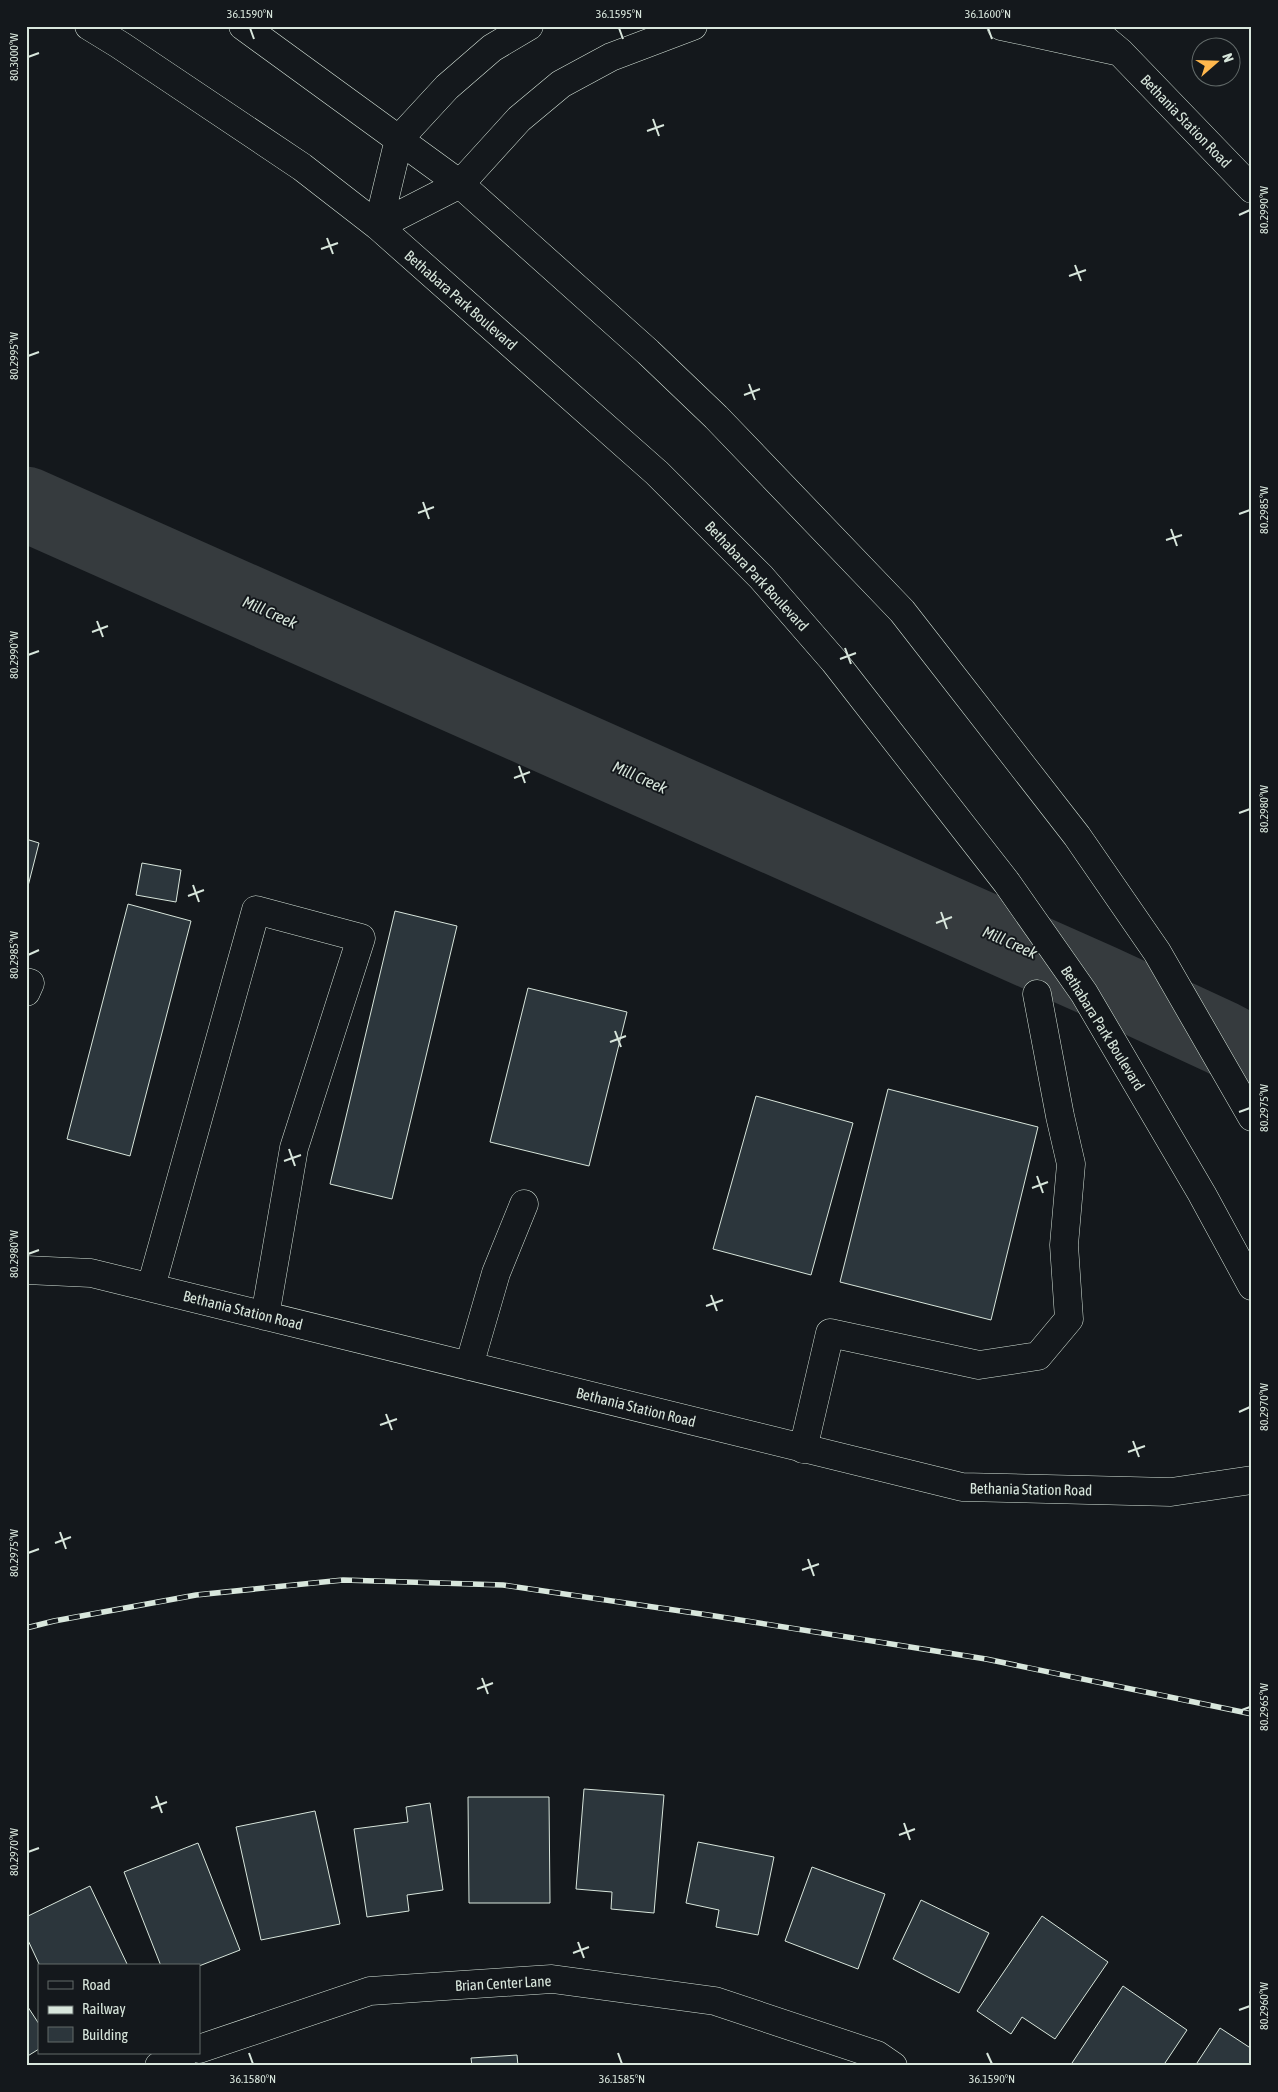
<svg xmlns="http://www.w3.org/2000/svg" width="1278" height="2092" font-family="'Asap Condensed',sans-serif">
<rect width="100%" height="100%" fill="#14181c"/>
<g fill="none" stroke-linecap="round" stroke-linejoin="round">
<path stroke="#363b3e" stroke-width="75" d="M 26,504 L 1101,982 L 1222,1038 L 1252,1054"/>
</g>
<path fill="#2c363c" stroke="#d8e6dc" d="M 26,839 L 39,843 L 26,894 Z
M 142,863 L 181,870 L 176,902 L 136,895 Z
M 128,904 L 191,921 L 130,1156 L 67,1139 Z
M 395,911 L 457,926 L 392,1199 L 330,1184 Z
M 528,988 L 627,1012 L 589,1166 L 490,1142 Z
M 888,1089 L 1038,1127 L 991,1320 L 840,1282 Z
M 756,1096 L 853,1123 L 811,1275 L 713,1249 Z
M 584,1789 L 664,1795 L 654,1913 L 611,1909 L 612,1892 L 576,1889 Z
M 468,1797 L 549,1797 L 550,1903 L 469,1903 Z
M 430,1803 L 443,1890 L 407,1895 L 409,1911 L 367,1917 L 354,1829 L 408,1822 L 406,1807 Z
M 315,1811 L 340,1924 L 261,1940 L 236,1827 Z
M 698,1842 L 774,1857 L 758,1935 L 716,1927 L 719,1910 L 686,1903 Z
M 198,1843 L 240,1950 L 199,1966 L 161,1966 L 124,1872 Z
M 812,1867 L 885,1894 L 858,1969 L 785,1941 Z
M 90,1886 L 128,1966 L 40,1966 L 26,1936 L 26,1917 Z
M 921,1900 L 989,1933 L 959,1993 L 893,1959 Z
M 1042,1916 L 1108,1962 L 1055,2039 L 1022,2017 L 1011,2034 L 977,2011 Z
M 1123,1986 L 1187,2030 L 1163,2066 L 1070,2066 Z
M 26,2004 L 39,2024 L 39,2049 L 26,2057 Z
M 1220,2028 L 1252,2049 L 1252,2066 L 1195,2066 Z
M 517,2055 L 518,2066 L 472,2066 L 471,2058 Z"/>
<g fill="none" stroke-linecap="round" stroke-linejoin="round">
<defs>
<path id="minor" d="M 89,26 L 120,45 L 302,167 L 378,226 L 657,473 L 761,577 L 834,661 L 1007,883 L 1084,993 L 1202,1194 L 1252,1286
M 243,26 L 460,184 L 648,352 L 716,417 L 902,611 L 1077,836 L 1157,952 L 1252,1117
M 1001,26 L 1116,51
M 1089,26 L 1120,52 L 1252,189
M 378,226 L 460,184 L 519,119 L 561,84 L 611,57 L 693,26
M 378,226 L 399,139 L 447,87 L 492,48 L 529,26
M 26,982 L 30,983 L 26,992
M 26,1270 L 91,1273 L 962,1487 L 1171,1492 L 1252,1480
M 151,1287 L 256,910 L 361,938 L 294,1148 L 265,1316
M 469,1366 L 496,1273 L 524,1204
M 803,1449 L 830,1333 L 979,1365 L 1038,1356 L 1069,1319 L 1064,1245 L 1071,1164 L 1060,1116 L 1037,994
M 199,2049 L 370,1991 L 552,1979 L 715,2001 L 877,2055 L 893,2066
M 159,2066 L 185,2053"/>
</defs>
<use href="#minor" stroke="#d8e6dc" stroke-width="29"/>
<use href="#minor" stroke="#14181c" stroke-width="28"/>
<defs>
<path id="rail" d="M 26,1628 L 54,1621 L 196,1595 L 343,1580 L 503,1585 L 715,1616 L 986,1659 L 1252,1714"/>
</defs>
<use href="#rail" stroke="#d8e6dc" stroke-width="5.5"/>
<use href="#rail" stroke="#14181c" stroke-width="4" stroke-dasharray="11" stroke-linecap="butt"/>
</g>
<path fill="none" stroke="#d8e6dc" stroke-width="2" d="M 250,28 L 254,39M 619,28 L 623,39M 988,28 L 992,39M 28,57 L 39,53M 653,119 L 659,136M 647,131 L 664,125M 1239,215 L 1250,210M 327,238 L 333,254M 321,249 L 338,243M 1075,265 L 1081,281M 1069,276 L 1086,270M 28,356 L 39,352M 749,384 L 755,400M 744,395 L 760,389M 423,502 L 429,519M 418,513 L 434,507M 1239,514 L 1250,510M 1171,529 L 1177,546M 1166,540 L 1182,535M 97,621 L 103,637M 92,632 L 108,626M 845,648 L 851,664M 28,655 L 39,651M 840,659 L 856,653M 519,766 L 525,783M 514,778 L 530,772M 1239,813 L 1250,809M 193,885 L 199,902M 188,896 L 204,890M 941,912 L 947,929M 936,923 L 952,917M 28,955 L 39,950M 615,1031 L 621,1047M 610,1042 L 626,1036M 1239,1112 L 1250,1108M 289,1149 L 295,1166M 284,1161 L 301,1155M 1037,1176 L 1043,1193M 1032,1188 L 1048,1182M 28,1254 L 39,1250M 711,1295 L 717,1311M 706,1306 L 723,1300M 1239,1412 L 1250,1407M 386,1414 L 392,1430M 380,1425 L 397,1419M 1133,1441 L 1139,1457M 1128,1452 L 1145,1446M 60,1532 L 66,1549M 55,1543 L 71,1537M 28,1553 L 39,1549M 808,1559 L 814,1576M 802,1570 L 819,1564M 482,1678 L 488,1694M 477,1689 L 493,1683M 1239,1711 L 1250,1707M 156,1796 L 162,1813M 151,1808 L 167,1802M 904,1823 L 910,1840M 899,1835 L 915,1829M 28,1852 L 39,1848M 578,1942 L 584,1958M 573,1953 L 589,1947M 1239,2010 L 1250,2006M 249,2053 L 253,2064M 618,2053 L 622,2064M 987,2053 L 992,2064"/>
<g text-anchor="middle" dominant-baseline="central" stroke-width="4" stroke-linejoin="round" paint-order="stroke">
<g font-size="15" fill="#d8e6dc" stroke="#14181c">
<text transform="translate(1186 121) rotate(46)">Bethania Station Road</text>
<text transform="translate(461 300) rotate(41)">Bethabara Park Boulevard</text>
<text transform="translate(757 576) rotate(47)">Bethabara Park Boulevard</text>
<text transform="translate(1103 1028) rotate(58)">Bethabara Park Boulevard</text>
<text transform="translate(243 1310) rotate(14)">Bethania Station Road</text>
<text transform="translate(636 1407) rotate(14)">Bethania Station Road</text>
<text transform="translate(1031 1489) rotate(1)">Bethania Station Road</text>
<text transform="translate(503 1983) rotate(-3)">Brian Center Lane</text>
</g>
<g font-size="16" font-style="italic" fill="#d8e6dc" stroke="#14181c">
<text transform="translate(270 612) rotate(24)">Mill Creek</text>
<text transform="translate(640 777) rotate(24)">Mill Creek</text>
<text transform="translate(1010 942) rotate(24)">Mill Creek</text>
</g>
</g>
<rect width="1278" height="2092" fill="none" stroke="#14181c" stroke-width="55"/>
<rect x="38" y="1964" width="162" height="90" fill="#14181c" stroke="#626a69"/>
<rect x="48" y="1981" width="25" height="8" fill="#14181c" stroke="#626a69"/>
<text x="82" y="1990" font-size="15" fill="#d8e6dc">Road</text>
<rect x="48" y="2006" width="25" height="8" fill="#d8e6dc" stroke="#626a69"/>
<text x="82" y="2014" font-size="15" fill="#d8e6dc">Railway</text>
<rect x="48" y="2027" width="25" height="15" fill="#2c363c" stroke="#626a69"/>
<text x="82" y="2040" font-size="15" fill="#d8e6dc">Building</text>
<g transform="translate(1216 62) rotate(70)"><circle r="24" fill="#14181c" stroke="#626a69"/>
<path d="M0-4L9 19L0 12L-9 19Z" fill="#ffb74d"/>
<text y="-8" font-size="14" font-weight="bold" text-anchor="middle" fill="#d8e6dc">N</text>
</g>
<rect x="28" y="28" width="1222" height="2036" fill="none" stroke="#d8e6dc" stroke-width="2"/>
<g font-size="12" text-anchor="middle" fill="#d8e6dc">
<text x="250" y="18">36.1590°N</text>
<text x="619" y="18">36.1595°N</text>
<text x="988" y="18">36.1600°N</text>
<text transform="translate(14 57) rotate(-90)" y="4">80.3000°W</text>
<text transform="translate(1264 210) rotate(-90)" y="4">80.2990°W</text>
<text transform="translate(14 356) rotate(-90)" y="4">80.2995°W</text>
<text transform="translate(1264 510) rotate(-90)" y="4">80.2985°W</text>
<text transform="translate(14 655) rotate(-90)" y="4">80.2990°W</text>
<text transform="translate(1264 809) rotate(-90)" y="4">80.2980°W</text>
<text transform="translate(14 955) rotate(-90)" y="4">80.2985°W</text>
<text transform="translate(1264 1108) rotate(-90)" y="4">80.2975°W</text>
<text transform="translate(14 1254) rotate(-90)" y="4">80.2980°W</text>
<text transform="translate(1264 1407) rotate(-90)" y="4">80.2970°W</text>
<text transform="translate(14 1553) rotate(-90)" y="4">80.2975°W</text>
<text transform="translate(1264 1707) rotate(-90)" y="4">80.2965°W</text>
<text transform="translate(14 1852) rotate(-90)" y="4">80.2970°W</text>
<text transform="translate(1264 2006) rotate(-90)" y="4">80.2960°W</text>
<text x="253" y="2083">36.1580°N</text>
<text x="622" y="2083">36.1585°N</text>
<text x="992" y="2083">36.1590°N</text>
</g>
</svg>
